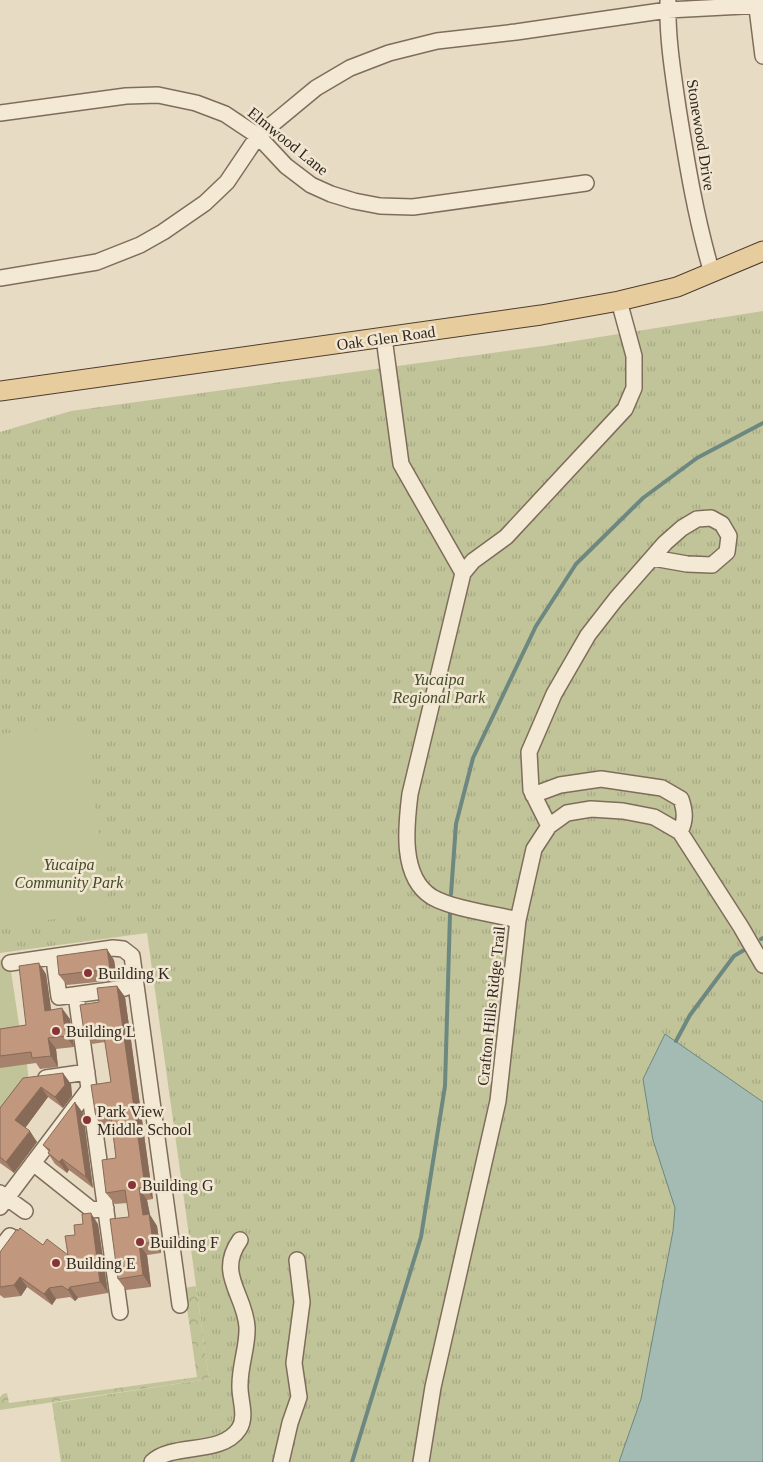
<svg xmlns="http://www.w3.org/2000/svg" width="763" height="1462" font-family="Georgia,serif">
<defs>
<pattern id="grass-tufts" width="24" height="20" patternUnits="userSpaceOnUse" patternTransform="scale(1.25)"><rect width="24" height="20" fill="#c1c498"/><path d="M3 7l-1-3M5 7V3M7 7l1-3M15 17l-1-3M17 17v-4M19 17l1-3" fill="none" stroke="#a6a883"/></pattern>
<pattern id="forest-crowns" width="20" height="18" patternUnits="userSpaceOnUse" patternTransform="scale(1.25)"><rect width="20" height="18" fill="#c1c498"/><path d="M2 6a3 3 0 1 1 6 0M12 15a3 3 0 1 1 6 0" fill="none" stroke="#a6a883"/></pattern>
</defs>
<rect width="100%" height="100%" fill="#e8dbc3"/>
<path fill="url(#grass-tufts)" d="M 763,311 L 763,1462 L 61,1462 L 52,1403 L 209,1379 L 147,933 L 0,953 L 0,432 L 71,411 L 543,346 Z"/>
<path fill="url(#forest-crowns)" d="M 196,1286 L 209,1379 L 0,1410 L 0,1397 L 3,1394 L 7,1393 L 9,1403 L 197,1377 L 184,1288 Z"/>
<path fill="#c1c498" d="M 83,723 L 108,896 C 109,906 104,911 95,914 L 0,926 L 0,734 Z
M 9,958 L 21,1038 L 0,1041 L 0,960 Z
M 27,1064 L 29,1083 L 0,1122 L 0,1065 Z"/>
<path fill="#a4bbb3" stroke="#6d8880" d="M 665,1034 L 763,1102 L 763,1462 L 619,1462 L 641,1399 L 673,1231 L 675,1208 L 653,1140 L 643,1079 Z"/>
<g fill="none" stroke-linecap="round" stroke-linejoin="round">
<path stroke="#6d8880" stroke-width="4" d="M 451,894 L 456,824 L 473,758 L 536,626 L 576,564 L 643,498 L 697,458 L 763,423
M 761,939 L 763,938
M 676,1041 L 690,1015 L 734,956 L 744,950
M 352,1462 L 421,1237 L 445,1086 L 450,914"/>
<defs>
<path id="minor" d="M 756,0 L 763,56
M 668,2 C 667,37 673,73 678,108 C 687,164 696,219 712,273
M 0,113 L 126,96 L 158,95 L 196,103 L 225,114 L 258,136 L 286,166 L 311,185 L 331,194 L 354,201 L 380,206 L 413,207 L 586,183
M 0,278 L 97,262 L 140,245 L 163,232 L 205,203 L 227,182 L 258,136 L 316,88 L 350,68 L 389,53 L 437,41 L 516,32 L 668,10 L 763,5
M 384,338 L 401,464 L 463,573 L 410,794 C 406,826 400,877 432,897 C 453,909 494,914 518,920
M 463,573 L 473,561 L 506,537 L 625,409 L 634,388 L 634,356 L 619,301
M 533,795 L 560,785 L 601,779 L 662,788 L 681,799 C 685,811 686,820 680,832
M 549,826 L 531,790 L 529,752 L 554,694 L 588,635 L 616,599 L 665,543 L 682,528 L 697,519 L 711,518 L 722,524 L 729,536 L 727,552 L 712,565 L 687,564 L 653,558
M 10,963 L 113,948 L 123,949 L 132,956 L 180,1305
M 55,967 L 59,997 L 125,988
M 76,995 L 120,1312
M 46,1078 L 87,1072
M 33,1163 L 92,1210 L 106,1208
M 0,1193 L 25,1211
M 0,1207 L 89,1089
M 0,1249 L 10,1236
M 152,1462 C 173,1442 221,1456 239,1429 C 247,1417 240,1400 240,1388 C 239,1367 248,1347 247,1327 C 245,1294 216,1274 240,1240
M 281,1462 L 290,1423 L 299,1397 L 294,1363 L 302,1302 L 297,1260
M 421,1462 L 433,1387 L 498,1101 L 518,920 L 534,849 L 549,826 L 567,813 L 591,809 L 623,811 L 654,817 L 680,832 L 741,927 L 763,965"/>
<path id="major" d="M 0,391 L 541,315 L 619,301 L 677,287 L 763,251"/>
</defs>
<use href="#minor" stroke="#7f6d5c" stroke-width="18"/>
<use href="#major" stroke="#4e3c30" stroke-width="21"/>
<use href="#minor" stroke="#f4e9d4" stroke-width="15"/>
<use href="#major" stroke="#e7cd9e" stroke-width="19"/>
</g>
<path fill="#a6826c" d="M 114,960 L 117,980 L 67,985 L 59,975 Z
M 46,974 L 51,1010 L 70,1019 L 74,1047 L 56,1049 L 58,1067 L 40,1069 L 36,1063 L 0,1068 L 0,1029 L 26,1025 Z
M 117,986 L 125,997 L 153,1199 L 147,1200 L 150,1215 L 157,1226 L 161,1253 L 147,1255 L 151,1287 L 126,1290 L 118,1279 L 129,1217 L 127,1203 L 115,1204 L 106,1193 L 116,1158 L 112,1128 L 104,1129 L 96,1118 L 111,1082 L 105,1042 L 92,1044 L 84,1032 L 99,1002 Z
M 23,1078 L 71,1084 L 72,1096 L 63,1108 L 48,1097 L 25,1128 L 37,1142 L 14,1173 L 0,1163 L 0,1108 Z
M 83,1113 L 93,1188 L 69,1170 L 67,1173 L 55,1164 L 48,1153 L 49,1152 L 43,1145 Z
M 98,1224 L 108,1293 L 78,1298 L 75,1301 L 70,1297 L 56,1299 L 52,1305 L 27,1287 L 21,1296 L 4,1298 L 0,1295 L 0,1252 L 43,1245 L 68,1255 L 75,1235 Z"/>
<path fill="#876a58" d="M 107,949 L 114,960 L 117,980 L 110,969 Z
M 39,963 L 46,974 L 53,1022 L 45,1011 Z
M 117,986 L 125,997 L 153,1199 L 145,1187 Z
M 62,1008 L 70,1019 L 74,1047 L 66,1036 Z
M 48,1038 L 56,1049 L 58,1067 L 51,1056 Z
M 63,1073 L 71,1084 L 72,1096 L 63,1108 L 55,1097 Z
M 41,1087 L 48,1097 L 23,1131 L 15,1120 Z
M 75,1102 L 83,1113 L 93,1188 L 86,1177 Z
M 30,1131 L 37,1142 L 14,1173 L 6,1162 Z
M 62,1159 L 69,1170 L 67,1173 L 59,1162 Z
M 139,1188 L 147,1200 L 150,1215 L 157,1226 L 161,1253 L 153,1242 L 143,1215 Z
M 91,1213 L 98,1224 L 108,1293 L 100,1282 Z
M 139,1244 L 147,1255 L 151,1287 L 143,1275 Z
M 20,1277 L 27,1287 L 21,1296 L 14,1285 Z
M 70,1287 L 78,1298 L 75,1301 L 68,1290 Z
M 49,1288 L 56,1299 L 52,1305 L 44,1294 Z"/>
<path fill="#c1977d" stroke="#876a58" d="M 107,949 L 110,969 L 59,975 L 57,956 Z
M 39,963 L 45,1011 L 62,1008 L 66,1036 L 48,1038 L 51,1056 L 32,1058 L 31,1052 L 0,1056 L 0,1029 L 26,1025 L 19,966 Z
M 117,986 L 145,1187 L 139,1188 L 143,1215 L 149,1214 L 153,1242 L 139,1244 L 143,1275 L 118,1279 L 110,1219 L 129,1217 L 125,1190 L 106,1193 L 102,1160 L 116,1158 L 111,1116 L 96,1118 L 91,1085 L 111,1082 L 103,1030 L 84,1032 L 80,1005 L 99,1002 L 97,988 Z
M 63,1073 L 65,1085 L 55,1097 L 41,1087 L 15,1120 L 30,1131 L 6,1162 L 0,1157 L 0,1108 L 23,1078 Z
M 75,1102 L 86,1177 L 62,1159 L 59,1162 L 48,1153 L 50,1150 L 43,1145 Z
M 91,1213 L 100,1282 L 70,1287 L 68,1290 L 62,1286 L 49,1288 L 44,1294 L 20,1277 L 14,1285 L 0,1287 L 0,1252 L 17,1229 L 18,1231 L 20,1228 L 43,1245 L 47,1239 L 68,1255 L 65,1236 L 75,1235 L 74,1225 L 83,1224 L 82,1214 Z"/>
<g fill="#873337" stroke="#f0e6d1" stroke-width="2">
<circle cx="88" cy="973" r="5"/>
<circle cx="56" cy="1031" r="5"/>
<circle cx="87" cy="1120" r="5"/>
<circle cx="132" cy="1185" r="5"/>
<circle cx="140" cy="1242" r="5"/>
<circle cx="56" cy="1263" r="5"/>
</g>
<g text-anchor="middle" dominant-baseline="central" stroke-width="5" stroke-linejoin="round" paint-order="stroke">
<g font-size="16" fill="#31271e" stroke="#f0e6d1">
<text transform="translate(701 135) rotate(81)">Stonewood Drive</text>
<text transform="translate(288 141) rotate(39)">Elmwood Lane</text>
<text transform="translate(386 338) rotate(-8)">Oak Glen Road</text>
<text transform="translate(491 1006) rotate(-84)">Crafton Hills Ridge Trail</text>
</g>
<g font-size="16" font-style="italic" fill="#434b27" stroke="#f0e6d1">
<text x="439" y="679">Yucaipa<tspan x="439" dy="18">Regional Park</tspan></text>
<text x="69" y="864">Yucaipa<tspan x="69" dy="18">Community Park</tspan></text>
</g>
<g font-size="16" fill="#31271e" stroke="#f0e6d1" text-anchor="start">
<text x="98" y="973">Building K</text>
<text x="66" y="1031">Building L</text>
<text x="97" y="1111">Park View<tspan x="97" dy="18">Middle School</tspan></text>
<text x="142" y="1185">Building G</text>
<text x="150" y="1242">Building F</text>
<text x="66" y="1263">Building E</text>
</g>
</g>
</svg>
